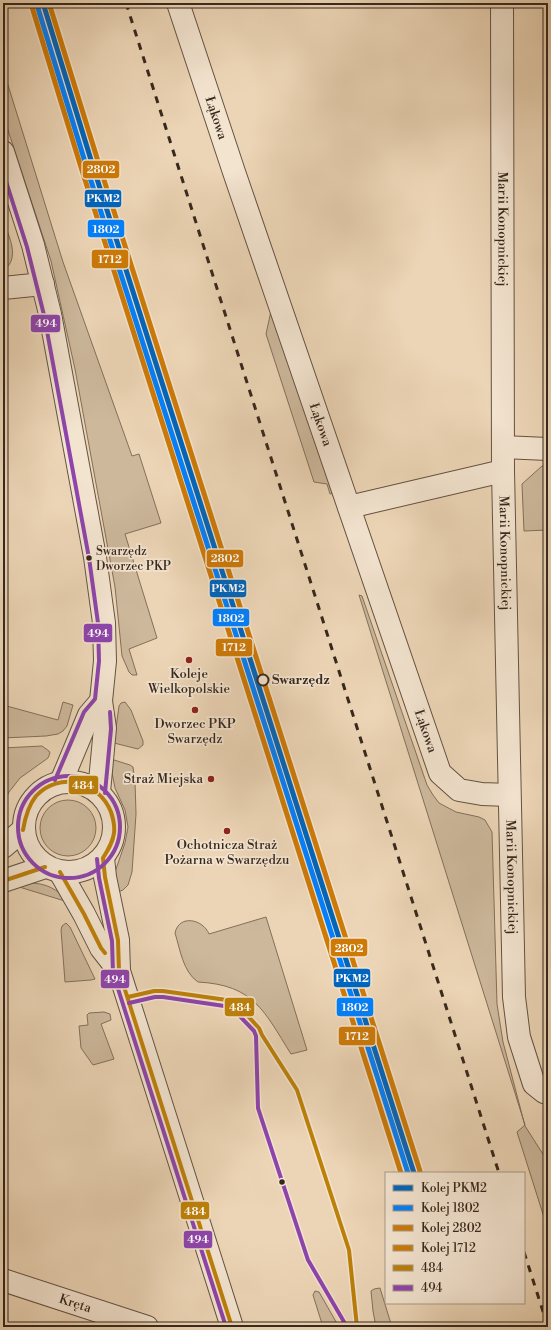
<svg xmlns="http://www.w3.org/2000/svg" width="551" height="1330" font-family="'Libre Bodoni',serif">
<rect width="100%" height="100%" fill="#ecd5b6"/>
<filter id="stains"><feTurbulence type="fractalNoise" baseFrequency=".005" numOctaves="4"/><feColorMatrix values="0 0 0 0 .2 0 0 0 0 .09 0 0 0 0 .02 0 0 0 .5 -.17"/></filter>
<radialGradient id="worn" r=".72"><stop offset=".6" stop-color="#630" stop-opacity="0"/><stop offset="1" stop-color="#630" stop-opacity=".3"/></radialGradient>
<path fill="#cdb89c" stroke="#82705c" d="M 3,69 L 63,262 L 132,456 L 139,454 L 161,523 L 125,534 L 157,638 L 129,649 L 137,675 L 132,675 L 129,672 L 122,656 L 115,587 L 75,369 L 51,261 L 3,115 Z
M 3,220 C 9,237 21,258 3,271 Z
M 271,311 L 335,493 L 330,494 L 327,484 L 314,482 L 266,334 Z
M 542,466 L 548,466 L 548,530 L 524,531 L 522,484 Z
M 359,595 L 362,596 L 427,785 L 433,795 L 439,803 L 456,812 L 479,817 L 485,820 L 492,832 L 497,1004 L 503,1042 L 525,1126 L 548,1162 L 548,1230 L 517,1132 L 525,1125 Z
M 63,702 L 73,705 L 67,726 L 63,731 L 58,734 L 46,736 L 3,738 L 3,705 L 58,720 Z
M 125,702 L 131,710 L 143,741 L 143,745 L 138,749 L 114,743 L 119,706 L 121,703 Z
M 42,746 L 49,751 L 50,753 L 48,758 L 20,778 L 9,792 L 3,805 L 3,748 Z
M 111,759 L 130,765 L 133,767 L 135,781 L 136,814 L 132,872 L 128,885 L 123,890 L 115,893 L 115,872 L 125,843 L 128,827 L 125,810 L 115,788 L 112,773 Z
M40 828a28 28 0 1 1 56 0a28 28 0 1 1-56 0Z
M 29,883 C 46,883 58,889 68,902 L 16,886 Z
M 266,917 L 307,1050 L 291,1054 C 264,1011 254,985 198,982 C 183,972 180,949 175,933 C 179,914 203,919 209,934 Z
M 66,923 L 70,927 L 95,979 L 91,980 L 65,982 L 61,930 L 62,926 Z
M 104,1012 L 110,1014 L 111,1020 L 101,1024 L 114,1059 L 93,1065 L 81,1048 L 79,1026 L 88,1025 L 87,1015 L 89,1013 Z
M 380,1288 L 392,1327 L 376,1327 L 373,1311 L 371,1291 L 374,1289 Z
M 315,1291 L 319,1292 L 339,1327 L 323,1327 L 313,1295 Z"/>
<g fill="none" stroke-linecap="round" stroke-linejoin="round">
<defs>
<g id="minor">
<path id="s1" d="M 178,3 L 234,172 L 440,773 L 459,790 L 482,794 L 509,795"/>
<path id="s2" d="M 502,3 L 503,471 L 514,997 L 519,1037 L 534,1084 L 544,1092 L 548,1093"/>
<path d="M 3,152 L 33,245 L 50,314 L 95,557 L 104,623 L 105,661 L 101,701 L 105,728 L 99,792"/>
<path d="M 3,288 L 43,284"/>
<path d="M 503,447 L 548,449"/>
<path d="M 349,507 L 503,471"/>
<circle cx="69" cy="827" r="45"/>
<path d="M 61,782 L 89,715 L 101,701"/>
<path d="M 3,847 L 23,830"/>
<path d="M 103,858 L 105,877 L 118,940 L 119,971 L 232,1327"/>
<path d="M 60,872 L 84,914 L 101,948 L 119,971"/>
<path d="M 3,881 L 45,867"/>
<path id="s3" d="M 3,1280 L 147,1327"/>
</g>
</defs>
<use href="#minor" stroke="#645343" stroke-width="24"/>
<use href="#minor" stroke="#f3e4d0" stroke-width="22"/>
<path stroke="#37281d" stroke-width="3" stroke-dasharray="7 7" stroke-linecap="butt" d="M 126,3 L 499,1173
M 524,1252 L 548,1327"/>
<defs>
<path id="bus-1" d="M 23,830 C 25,818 28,806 36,796 C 59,771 99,781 111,812 C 113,818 115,825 114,833 C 113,842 108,850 103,858
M 103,858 L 105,877 L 118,940 L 119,971 L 232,1327
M 60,872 L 84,914 L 101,948 L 105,953
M 3,881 L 45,867
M 128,997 L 154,991 L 163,991 L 234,1001 L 259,1028 L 262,1035 L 297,1090 L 349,1250 L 357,1327"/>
<path id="bus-2" d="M 3,172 L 27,247 L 44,315 L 89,558 L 98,623 L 99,661 L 95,699 L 84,712 L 55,780
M18 827a51 51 0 1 1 102 0a51 51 0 1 1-102 0Z
M 105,793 L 111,729 L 110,712
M 97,859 L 99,878 L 112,941 L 113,973 L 226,1327
M 129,1003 L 155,997 L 163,997 L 231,1007 L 254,1031 L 256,1036 L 258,1108 L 308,1260 L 347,1327"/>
</defs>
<use href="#bus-1" stroke="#f3e4d0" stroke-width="7"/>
<use href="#bus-2" stroke="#f3e4d0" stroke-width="7"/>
<use href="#bus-1" stroke="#bd8009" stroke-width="4"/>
<use href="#bus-2" stroke="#8e44ad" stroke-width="4"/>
<defs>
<path id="rail-1" d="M 43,3 L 91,160 L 414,1173"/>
<path id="rail-2" d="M 37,5 L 85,162 L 408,1173"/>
<path id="rail-3" d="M 49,3 L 97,158 L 420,1171"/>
<path id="rail-4" d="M 32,7 L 80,164 L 401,1173"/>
</defs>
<use href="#rail-1" stroke="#f3e4d0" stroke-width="8"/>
<use href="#rail-2" stroke="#f3e4d0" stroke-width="8"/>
<use href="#rail-3" stroke="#f3e4d0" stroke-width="8"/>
<use href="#rail-4" stroke="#f3e4d0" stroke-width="8"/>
<use href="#rail-1" stroke="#0065bd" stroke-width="5"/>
<use href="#rail-2" stroke="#0080ff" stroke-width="5"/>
<use href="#rail-3" stroke="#cd7a07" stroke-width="5"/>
<use href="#rail-4" stroke="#cd7a07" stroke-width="5"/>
</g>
<g fill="#37281d" stroke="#f3e4d0" stroke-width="1.5">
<circle cx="89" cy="558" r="3.5"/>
<circle cx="282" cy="1182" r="3.5"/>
</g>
<g fill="#8f2418" stroke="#f3e4d0" stroke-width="1.5">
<circle cx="189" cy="660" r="4"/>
<circle cx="195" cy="710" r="4"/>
<circle cx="211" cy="779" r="4"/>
<circle cx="227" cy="831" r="4"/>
</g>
<circle fill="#f3e4d0" stroke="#37281d" stroke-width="2" cx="263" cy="680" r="5.5"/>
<g text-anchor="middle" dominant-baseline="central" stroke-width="3.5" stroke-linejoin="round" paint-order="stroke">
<g font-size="12" fill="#37281d" stroke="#f3e4d0" text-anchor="start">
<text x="96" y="551">Swarzędz<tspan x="96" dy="15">Dworzec PKP</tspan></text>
</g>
<g font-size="13" fill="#37281d" stroke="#f3e4d0">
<text stroke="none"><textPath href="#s1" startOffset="121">Łąkowa</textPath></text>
<text stroke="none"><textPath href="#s2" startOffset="226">Marii Konopnickiej</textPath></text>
<text stroke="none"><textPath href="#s1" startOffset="445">Łąkowa</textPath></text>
<text stroke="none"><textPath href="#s2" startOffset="550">Marii Konopnickiej</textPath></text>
<text stroke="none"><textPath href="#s1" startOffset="769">Łąkowa</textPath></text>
<text stroke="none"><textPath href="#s2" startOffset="874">Marii Konopnickiej</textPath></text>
<text stroke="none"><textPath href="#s3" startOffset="76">Kręta</textPath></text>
</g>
<g font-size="13" fill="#37281d" stroke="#f3e4d0">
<text x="189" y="674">Koleje<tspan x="189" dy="15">Wielkopolskie</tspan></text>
<text x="195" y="724">Dworzec PKP<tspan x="195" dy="15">Swarzędz</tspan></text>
<text x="203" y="779" text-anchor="end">Straż Miejska</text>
<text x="227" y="845">Ochotnicza Straż<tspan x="227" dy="15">Pożarna w Swarzędzu</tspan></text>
</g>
<g font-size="13" font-weight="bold" fill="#37281d" stroke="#f3e4d0" text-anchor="start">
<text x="272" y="680">Swarzędz</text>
</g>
</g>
<g stroke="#f3e4d0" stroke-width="1.5">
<rect x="82" y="160" width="38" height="19" rx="4" fill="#cd7a07"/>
<rect x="84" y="189" width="38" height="19" rx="4" fill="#0065bd"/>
<rect x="87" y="219" width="38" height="19" rx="4" fill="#0080ff"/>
<rect x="91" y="249" width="38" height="20" rx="4" fill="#cd7a07"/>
<rect x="30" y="314" width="31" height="19" rx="4" fill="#8e44ad"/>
<rect x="206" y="549" width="38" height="19" rx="4" fill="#cd7a07"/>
<rect x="209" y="579" width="38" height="19" rx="4" fill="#0065bd"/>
<rect x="212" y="608" width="38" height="19" rx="4" fill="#0080ff"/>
<rect x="83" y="623" width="30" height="20" rx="4" fill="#8e44ad"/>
<rect x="215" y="638" width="38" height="19" rx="4" fill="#cd7a07"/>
<rect x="68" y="775" width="31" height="20" rx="4" fill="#bd8009"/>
<rect x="330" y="938" width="38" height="19" rx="4" fill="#cd7a07"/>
<rect x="333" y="968" width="38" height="20" rx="4" fill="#0065bd"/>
<rect x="100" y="969" width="30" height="20" rx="4" fill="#8e44ad"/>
<rect x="336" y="997" width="38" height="20" rx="4" fill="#0080ff"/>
<rect x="224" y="997" width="31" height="20" rx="4" fill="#bd8009"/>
<rect x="338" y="1026" width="38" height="20" rx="4" fill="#cd7a07"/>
<rect x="180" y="1201" width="30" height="19" rx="4" fill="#bd8009"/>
<rect x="183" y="1230" width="30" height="19" rx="4" fill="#8e44ad"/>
</g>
<g font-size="11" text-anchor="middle" font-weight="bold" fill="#fff">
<text x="101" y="173">2802</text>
<text x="103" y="202">PKM2</text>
<text x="106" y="233">1802</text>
<text x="110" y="263">1712</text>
<text x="46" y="327">494</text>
<text x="225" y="562">2802</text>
<text x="228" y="592">PKM2</text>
<text x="231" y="622">1802</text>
<text x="98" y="637">494</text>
<text x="234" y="651">1712</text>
<text x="83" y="789">484</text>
<text x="349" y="952">2802</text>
<text x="352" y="982">PKM2</text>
<text x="115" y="983">494</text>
<text x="355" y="1011">1802</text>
<text x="240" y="1011">484</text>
<text x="357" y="1040">1712</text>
<text x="195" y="1215">484</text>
<text x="198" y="1243">494</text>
</g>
<rect width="551" height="1330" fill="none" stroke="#ecd5b6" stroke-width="16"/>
<rect x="4" y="4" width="543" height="1322" fill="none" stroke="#37281d" stroke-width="2"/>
<rect x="8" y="8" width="535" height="1314" fill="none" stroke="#37281d"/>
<rect x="385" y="1172" width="140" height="132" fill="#f3e4d0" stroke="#a89988"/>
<rect x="393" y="1185" width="20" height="6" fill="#0065bd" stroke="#a89988"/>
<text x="421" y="1192" font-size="12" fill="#37281d">Kolej PKM2</text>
<rect x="393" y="1205" width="20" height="6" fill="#0080ff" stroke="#a89988"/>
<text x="421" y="1212" font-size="12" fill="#37281d">Kolej 1802</text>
<rect x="393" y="1225" width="20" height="6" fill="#cd7a07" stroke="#a89988"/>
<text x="421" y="1232" font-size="12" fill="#37281d">Kolej 2802</text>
<rect x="393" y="1245" width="20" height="6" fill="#cd7a07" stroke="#a89988"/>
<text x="421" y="1252" font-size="12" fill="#37281d">Kolej 1712</text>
<rect x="393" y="1265" width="20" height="6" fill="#bd8009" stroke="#a89988"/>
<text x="421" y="1272" font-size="12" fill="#37281d">484</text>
<rect x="393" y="1285" width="20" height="6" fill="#8e44ad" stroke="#a89988"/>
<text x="421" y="1292" font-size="12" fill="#37281d">494</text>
<rect width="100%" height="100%" filter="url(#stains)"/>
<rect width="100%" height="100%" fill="url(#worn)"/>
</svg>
